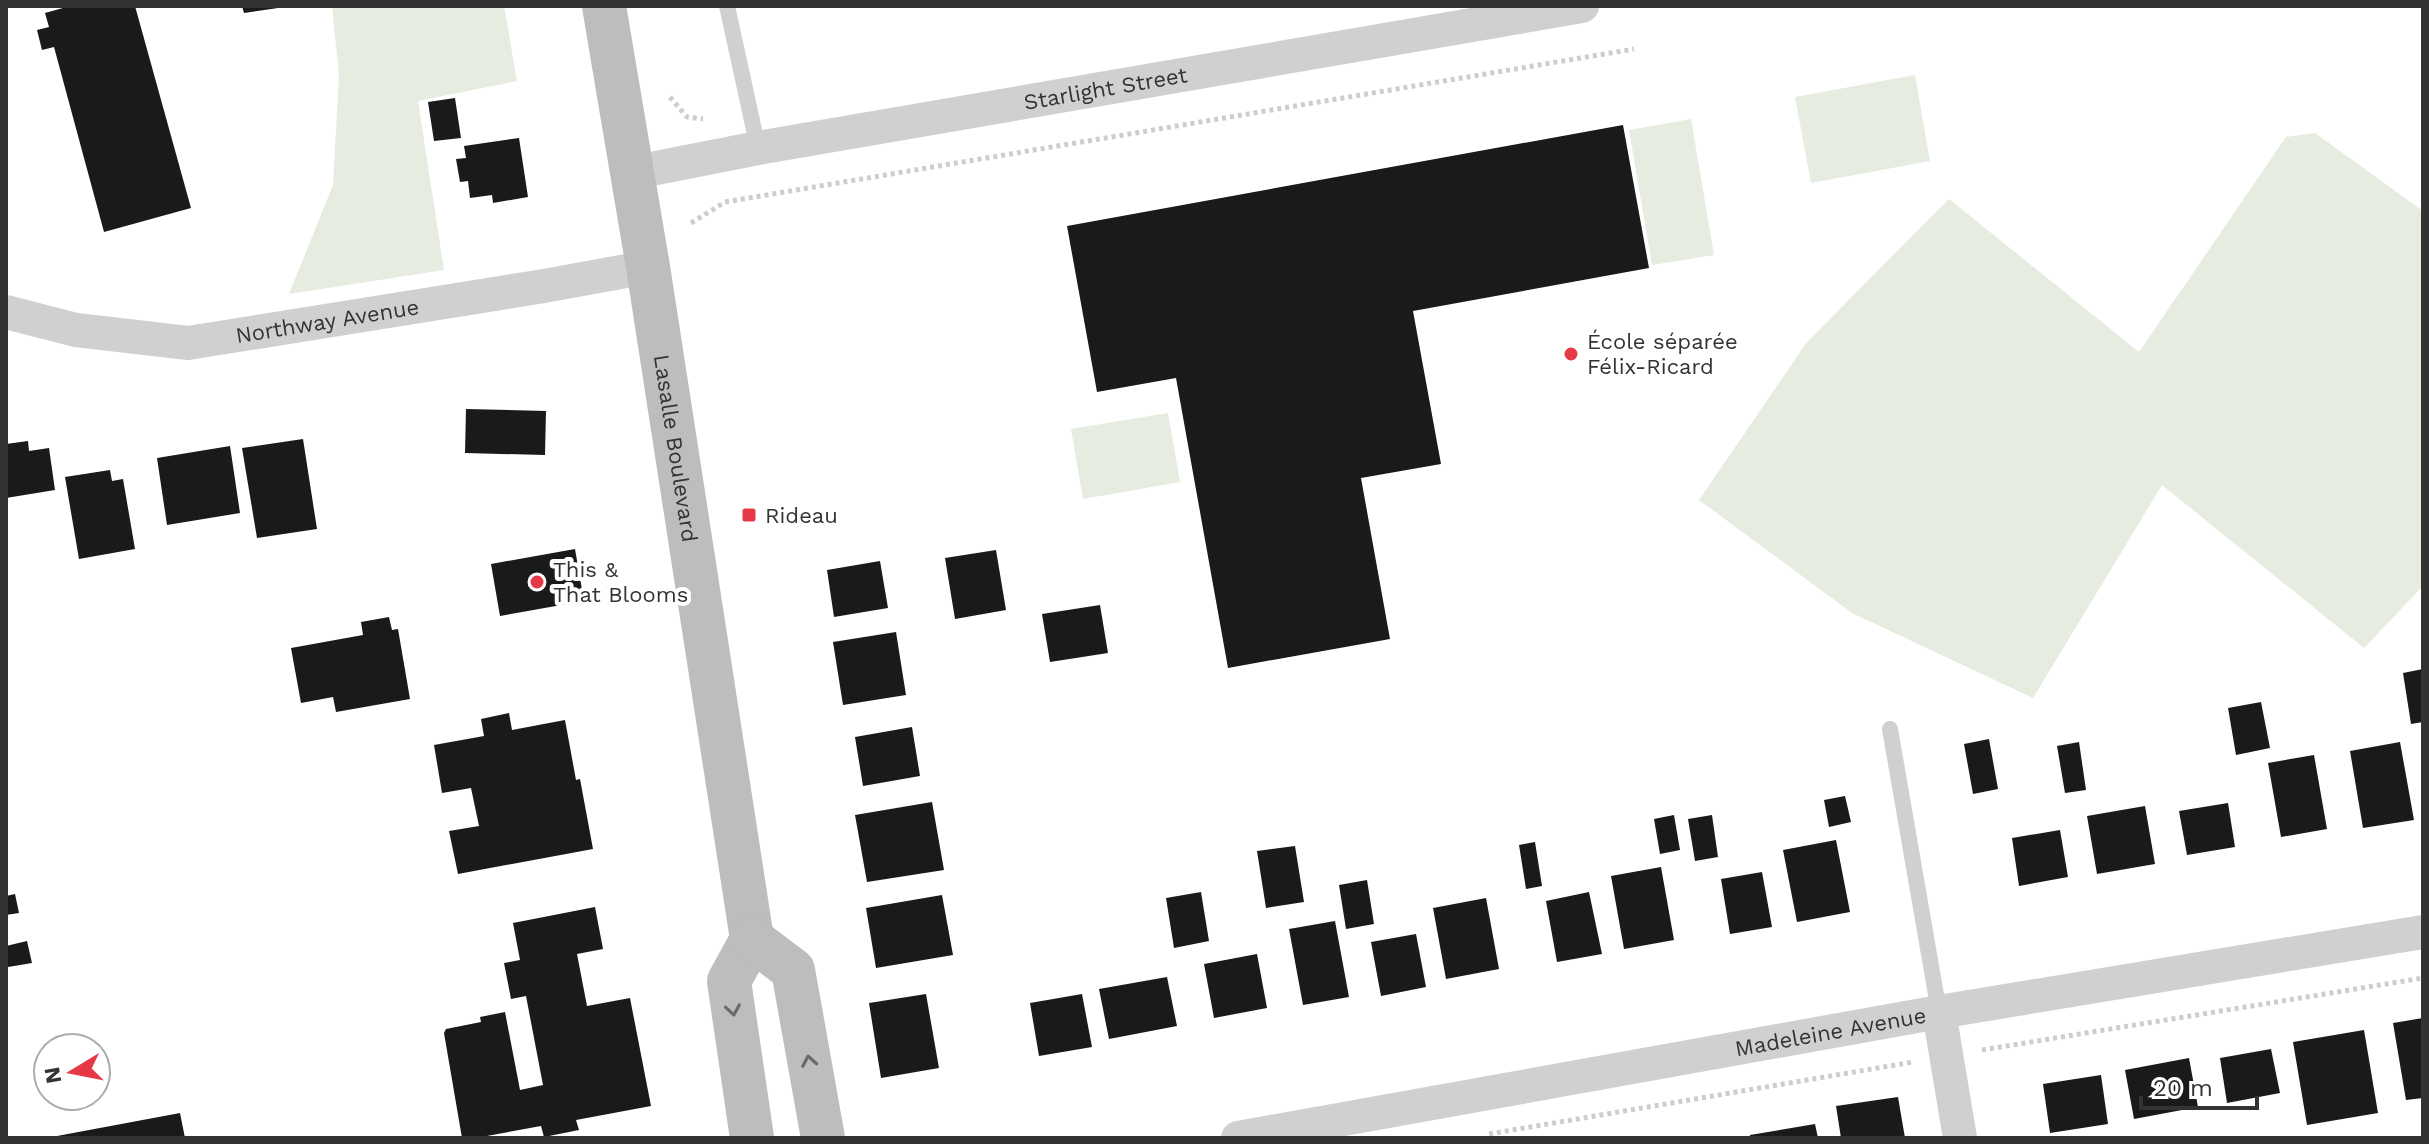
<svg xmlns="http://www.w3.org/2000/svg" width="2429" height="1144" font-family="'Work Sans',sans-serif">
<rect width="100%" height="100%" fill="#fff"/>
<path fill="#e6ecdf" d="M 332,6 L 504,6 L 517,81 L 418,101 L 444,270 L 289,294 L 333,185 L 339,75 Z
M 1915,75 L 1930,161 L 1811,183 L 1795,97 Z
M 1691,119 L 1714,255 L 1652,265 L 1629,130 Z
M 2315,133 L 2423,211 L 2423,586 L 2364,648 L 2162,485 L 2033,698 L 1852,613 L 1699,500 L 1807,342 L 1949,199 L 2139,352 L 2286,137 Z
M 1168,413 L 1180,482 L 1083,499 L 1071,429 Z"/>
<path fill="#1a1a1a" d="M 70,6 L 135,6 L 191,208 L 104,232 L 54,47 L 42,50 L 37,30 L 49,27 L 45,13 Z
M 242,6 L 278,6 L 278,8 L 244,13 Z
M 455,98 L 461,138 L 434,141 L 428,102 Z
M 1623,125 L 1649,268 L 1413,311 L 1441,464 L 1361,478 L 1390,639 L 1228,668 L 1176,378 L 1097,392 L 1067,226 Z
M 519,138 L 528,197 L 493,203 L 492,195 L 470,198 L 468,181 L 460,182 L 456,159 L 466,158 L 464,146 Z
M 466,409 L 546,411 L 545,455 L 465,453 Z
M 303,439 L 317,529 L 257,538 L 242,448 Z
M 28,441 L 29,451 L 49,448 L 55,490 L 6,498 L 6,444 Z
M 230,446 L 240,513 L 167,525 L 157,458 Z
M 110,470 L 112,481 L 123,479 L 135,549 L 79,559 L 65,477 Z
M 575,549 L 584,601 L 500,616 L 491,564 Z
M 996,550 L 1006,610 L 955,619 L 945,558 Z
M 880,561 L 888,608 L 834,617 L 827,570 Z
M 1100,605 L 1108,653 L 1050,662 L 1042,614 Z
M 389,617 L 392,630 L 398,629 L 410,699 L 336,712 L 333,697 L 301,703 L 291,648 L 363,635 L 361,622 Z
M 896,632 L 906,695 L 843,705 L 833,642 Z
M 2423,669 L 2423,722 L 2411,724 L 2403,673 Z
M 2261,702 L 2270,748 L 2236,755 L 2228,708 Z
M 509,713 L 512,730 L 565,720 L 576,780 L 580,779 L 593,849 L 458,874 L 449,831 L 479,826 L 471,788 L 442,793 L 434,745 L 484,736 L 481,719 Z
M 912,727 L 920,776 L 863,786 L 855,737 Z
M 1989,739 L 1998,789 L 1973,794 L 1964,744 Z
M 2079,742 L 2086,790 L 2065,793 L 2057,746 Z
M 2400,742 L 2414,820 L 2363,828 L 2350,751 Z
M 2314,755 L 2327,829 L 2281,837 L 2268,763 Z
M 1845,796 L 1851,822 L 1829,827 L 1824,800 Z
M 932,802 L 944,870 L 867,882 L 855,815 Z
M 2228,803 L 2235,847 L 2187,855 L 2179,811 Z
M 2145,806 L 2155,864 L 2097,874 L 2087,816 Z
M 1674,815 L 1680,850 L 1660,854 L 1654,819 Z
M 1712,815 L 1718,857 L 1695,861 L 1688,819 Z
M 2060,830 L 2068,877 L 2019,886 L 2012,838 Z
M 1836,840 L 1850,912 L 1797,922 L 1783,850 Z
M 1535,842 L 1542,886 L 1526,889 L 1519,845 Z
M 1295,846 L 1304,902 L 1266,908 L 1257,851 Z
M 1661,867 L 1674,940 L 1624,949 L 1611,876 Z
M 1762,872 L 1772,927 L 1730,934 L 1721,879 Z
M 1367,880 L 1374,924 L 1346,929 L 1339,885 Z
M 1201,892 L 1209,941 L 1174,948 L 1166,898 Z
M 1589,892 L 1602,954 L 1557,962 L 1546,901 Z
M 15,894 L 19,913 L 6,915 L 6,896 Z
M 942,895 L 953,955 L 876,968 L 866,908 Z
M 1486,898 L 1499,969 L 1446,979 L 1433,908 Z
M 595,907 L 603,949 L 577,954 L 587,1006 L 630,998 L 651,1106 L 576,1120 L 579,1130 L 544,1137 L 541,1126 L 476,1138 L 462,1138 L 444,1033 L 446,1029 L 481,1022 L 480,1017 L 505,1012 L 520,1090 L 543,1085 L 526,996 L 511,999 L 504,963 L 520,960 L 513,923 Z
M 1335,921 L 1349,997 L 1303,1005 L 1289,929 Z
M 1416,934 L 1426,987 L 1381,996 L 1371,942 Z
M 27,941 L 32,963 L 8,967 L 6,946 Z
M 1257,954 L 1267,1008 L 1214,1018 L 1204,964 Z
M 1167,977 L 1177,1026 L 1109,1039 L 1099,989 Z
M 926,994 L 939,1068 L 881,1078 L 869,1003 Z
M 1082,994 L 1092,1047 L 1039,1056 L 1030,1003 Z
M 2423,1018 L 2423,1098 L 2406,1100 L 2393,1023 Z
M 2364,1030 L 2378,1113 L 2307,1125 L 2293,1042 Z
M 2271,1049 L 2280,1093 L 2227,1103 L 2220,1058 Z
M 2189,1058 L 2198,1107 L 2134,1119 L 2125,1070 Z
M 2101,1075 L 2108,1124 L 2050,1133 L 2043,1084 Z
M 1898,1097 L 1905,1138 L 1841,1138 L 1836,1106 Z
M 180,1113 L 185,1138 L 57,1138 L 57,1136 Z
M 1815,1124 L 1818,1138 L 1750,1138 L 1750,1135 Z"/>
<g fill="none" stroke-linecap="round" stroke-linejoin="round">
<path stroke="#cdcdcd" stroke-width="5" stroke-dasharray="4 4" stroke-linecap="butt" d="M 670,97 L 687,117 L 703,119
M 691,223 L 725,202 L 1634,49
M 1982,1050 L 2423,978
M 1489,1134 L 1913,1062"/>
<path stroke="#d0d0d0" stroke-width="16" d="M 727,6 L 758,148
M 1890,729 L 1939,1012"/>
<g stroke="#d0d0d0" stroke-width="34">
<path id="s1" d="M 631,173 L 758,148 L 1582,6"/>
<path id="s2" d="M 6,312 L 76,330 L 188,343 L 544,286 L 648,267"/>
<path d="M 1939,1012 L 1960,1138"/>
<path id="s3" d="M 1238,1138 L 1939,1012 L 2423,932"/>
</g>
<g stroke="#bdbdbd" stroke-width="44">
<path id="s4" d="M 604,6 L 648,267 L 752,939 L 729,981 L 752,1138"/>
<path d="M 752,939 L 793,970 L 823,1138"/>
</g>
</g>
<defs><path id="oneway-chevron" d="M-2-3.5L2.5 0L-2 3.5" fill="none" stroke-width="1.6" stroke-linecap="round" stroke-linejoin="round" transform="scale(2)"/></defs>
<g stroke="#6a6a6a">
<use href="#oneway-chevron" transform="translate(733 1010) rotate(81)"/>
<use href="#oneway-chevron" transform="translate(809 1061) rotate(-100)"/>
</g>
<g fill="#e63946" stroke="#fff" stroke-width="3">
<circle cx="1571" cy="354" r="8"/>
<rect x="741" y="507" width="16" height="16" rx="4"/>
<circle cx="537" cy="582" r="8"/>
</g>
<g text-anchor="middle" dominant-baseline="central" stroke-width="8" stroke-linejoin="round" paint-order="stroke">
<g font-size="22" fill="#333" stroke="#fff">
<text stroke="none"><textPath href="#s1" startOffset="482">Starlight Street</textPath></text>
<text stroke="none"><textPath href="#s2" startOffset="326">Northway Avenue</textPath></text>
<text stroke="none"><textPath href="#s4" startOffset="448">Lasalle Boulevard</textPath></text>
<text stroke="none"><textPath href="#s3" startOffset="602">Madeleine Avenue</textPath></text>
</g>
<g font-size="22" fill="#333" stroke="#fff" text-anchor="start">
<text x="1587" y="341">École séparée<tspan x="1587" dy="25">Félix-Ricard</tspan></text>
<text x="765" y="515">Rideau</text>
<text x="553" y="569">This &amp;<tspan x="553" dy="25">That Blooms</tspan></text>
</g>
</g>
<rect width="2429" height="1144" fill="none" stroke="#333333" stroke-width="16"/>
<g transform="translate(72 1072) rotate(260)"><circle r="38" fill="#ffffff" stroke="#adadad" stroke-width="2"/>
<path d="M0-6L14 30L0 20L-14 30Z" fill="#e63946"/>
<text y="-12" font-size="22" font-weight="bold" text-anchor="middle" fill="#333333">N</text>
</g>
<path d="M2141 1096v12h116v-12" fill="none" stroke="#333333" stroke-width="4"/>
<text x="2153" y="1096" font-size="24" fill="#333333" stroke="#ffffff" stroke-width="6" paint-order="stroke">20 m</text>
</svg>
